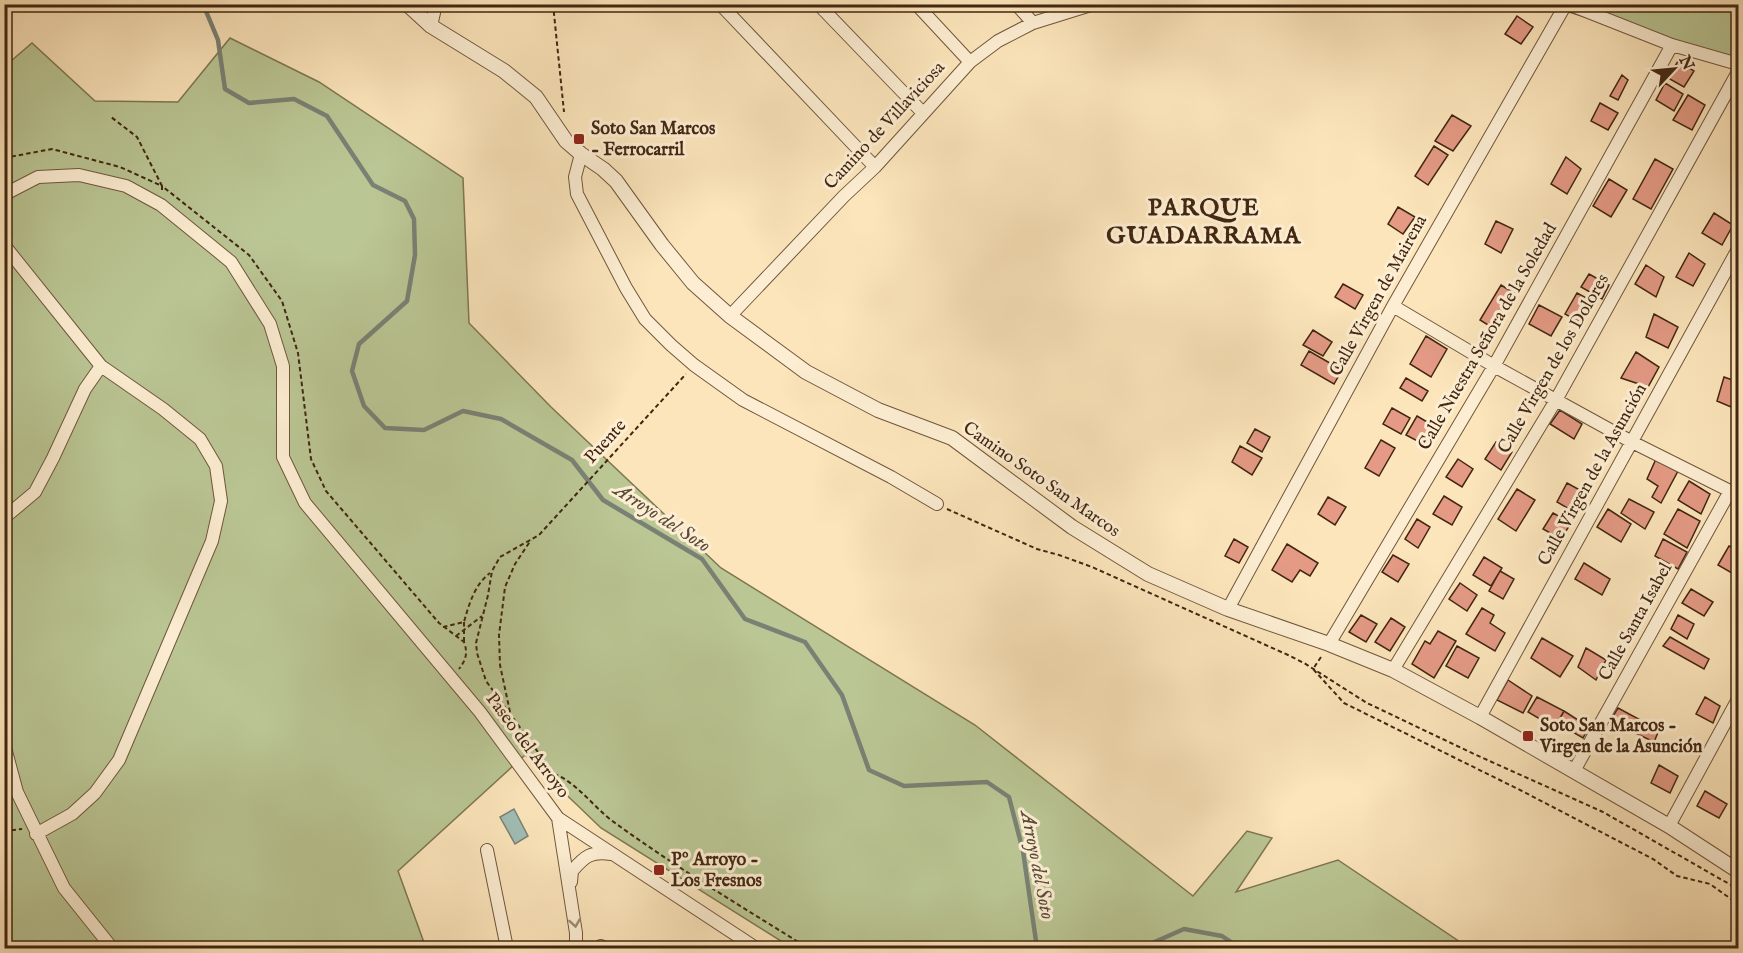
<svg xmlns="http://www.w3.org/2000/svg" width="1743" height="953" font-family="'IM FELL English',serif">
<rect width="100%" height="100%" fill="#fce5bb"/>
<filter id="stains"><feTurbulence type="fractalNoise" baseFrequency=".00333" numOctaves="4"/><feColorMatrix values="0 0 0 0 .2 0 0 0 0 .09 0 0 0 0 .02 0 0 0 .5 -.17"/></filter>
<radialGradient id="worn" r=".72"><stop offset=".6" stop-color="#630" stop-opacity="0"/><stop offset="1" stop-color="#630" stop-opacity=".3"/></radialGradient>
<path fill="#bac694" stroke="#7e7652" stroke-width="1.5" d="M 1546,5 L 1738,5 L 1738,64 Z
M 230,38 L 319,82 L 463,178 L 469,323 L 551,407 L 721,568 L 975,725 L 1193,896 L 1247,831 L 1272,838 L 1236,892 L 1338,860 L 1469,948 L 792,948 L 601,828 L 525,755 L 398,871 L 426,948 L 5,948 L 4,67 L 32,43 L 95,101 L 178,102 Z"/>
<path fill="#a0beb6" stroke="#7a8174" stroke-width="1.5" d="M 514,809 L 528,836 L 515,844 L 500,817 Z"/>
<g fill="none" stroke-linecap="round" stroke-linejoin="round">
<path stroke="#7a8174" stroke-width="4.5" d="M 203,4 L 218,40 L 225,89 L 249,103 L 294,99 L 327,116 L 373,185 L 405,201 L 414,219 L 415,255 L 407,301 L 359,344 L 352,371 L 364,406 L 385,428 L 424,430 L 463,411 L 501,419 L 572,460 L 603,500 L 702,559 L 745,619 L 805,642 L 842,695 L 869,770 L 904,786 L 987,782 L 1009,797 L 1023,851 L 1037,948
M 1141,948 L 1184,929 L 1222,936 L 1240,948"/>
</g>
<path fill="#e49a85" stroke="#412611" stroke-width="1.5" d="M 1517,16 L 1533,27 L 1521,44 L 1505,34 Z
M 1678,61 L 1694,71 L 1684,87 L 1668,78 Z
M 1622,75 L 1628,80 L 1618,100 L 1610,96 Z
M 1665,83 L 1683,94 L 1674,111 L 1656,100 Z
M 1688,95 L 1705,105 L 1692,130 L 1673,120 Z
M 1600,103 L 1618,113 L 1608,130 L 1591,121 Z
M 1452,115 L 1471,126 L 1453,151 L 1435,141 Z
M 1434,146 L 1448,155 L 1428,185 L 1415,176 Z
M 1566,157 L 1581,169 L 1567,194 L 1551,184 Z
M 1655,159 L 1673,169 L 1651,209 L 1633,199 Z
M 1609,179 L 1627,190 L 1611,217 L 1593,206 Z
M 1398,207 L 1415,217 L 1403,234 L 1388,224 Z
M 1714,213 L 1733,225 L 1722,245 L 1702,233 Z
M 1496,221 L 1513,229 L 1501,253 L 1485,244 Z
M 1689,253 L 1705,264 L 1693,286 L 1676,277 Z
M 1646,265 L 1664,277 L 1656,297 L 1635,284 Z
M 1589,274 L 1609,285 L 1602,299 L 1581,287 Z
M 1343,284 L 1363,295 L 1355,309 L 1335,297 Z
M 1501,285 L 1517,295 L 1496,330 L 1480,320 Z
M 1577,293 L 1592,301 L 1581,323 L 1565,314 Z
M 1539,305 L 1562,317 L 1551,336 L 1529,324 Z
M 1654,314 L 1678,327 L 1668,348 L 1646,337 Z
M 1313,330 L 1332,342 L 1323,356 L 1303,345 Z
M 1426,336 L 1447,349 L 1431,377 L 1410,364 Z
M 1309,351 L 1342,370 L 1334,384 L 1301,365 Z
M 1636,352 L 1659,367 L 1648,387 L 1621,378 Z
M 1724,377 L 1738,382 L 1731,407 L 1717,401 Z
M 1406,378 L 1428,391 L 1422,401 L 1400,388 Z
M 1392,408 L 1410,418 L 1401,434 L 1383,424 Z
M 1560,410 L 1582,424 L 1574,439 L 1550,424 Z
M 1417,416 L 1434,426 L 1423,444 L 1406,435 Z
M 1255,429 L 1270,437 L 1262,452 L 1247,443 Z
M 1381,440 L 1395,448 L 1379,476 L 1365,468 Z
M 1496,442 L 1512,452 L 1501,470 L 1485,459 Z
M 1240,446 L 1262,458 L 1252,475 L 1232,462 Z
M 1458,459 L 1473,469 L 1462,487 L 1446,477 Z
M 1656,459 L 1678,471 L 1661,503 L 1652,497 L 1658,486 L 1647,479 Z
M 1689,481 L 1710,494 L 1701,514 L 1678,500 Z
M 1567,483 L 1587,494 L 1576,513 L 1557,502 Z
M 1517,489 L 1535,500 L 1516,531 L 1498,519 Z
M 1444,496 L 1462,507 L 1452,525 L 1433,514 Z
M 1328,497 L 1346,507 L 1335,525 L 1318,514 Z
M 1629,499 L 1654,512 L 1645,529 L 1621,513 Z
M 1608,509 L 1631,524 L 1621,542 L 1597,527 Z
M 1678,509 L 1700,521 L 1687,548 L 1664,534 Z
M 1553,513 L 1571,523 L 1561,539 L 1543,529 Z
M 1417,519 L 1430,527 L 1418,548 L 1405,539 Z
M 1234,539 L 1248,547 L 1239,563 L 1225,556 Z
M 1663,539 L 1687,552 L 1678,569 L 1655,556 Z
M 1287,544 L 1318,563 L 1310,576 L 1300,570 L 1292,582 L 1272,570 Z
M 1729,546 L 1738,550 L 1737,576 L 1718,565 Z
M 1393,555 L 1409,564 L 1398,582 L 1382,572 Z
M 1484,557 L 1502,568 L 1491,586 L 1473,575 Z
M 1584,563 L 1610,579 L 1602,595 L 1575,579 Z
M 1500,571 L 1514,579 L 1503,599 L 1489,591 Z
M 1460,583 L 1477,595 L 1467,611 L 1449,599 Z
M 1691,589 L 1713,602 L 1704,616 L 1682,603 Z
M 1482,608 L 1494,615 L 1490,623 L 1505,633 L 1495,651 L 1466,634 Z
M 1361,615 L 1377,624 L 1366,642 L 1349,632 Z
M 1678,615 L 1694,624 L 1687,639 L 1671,629 Z
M 1391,618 L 1405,627 L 1390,651 L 1375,642 Z
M 1438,631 L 1456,641 L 1434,678 L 1412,664 L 1425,641 L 1430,644 Z
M 1670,637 L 1709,659 L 1704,669 L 1663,646 Z
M 1542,638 L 1573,656 L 1560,677 L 1531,658 Z
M 1457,646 L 1479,658 L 1468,678 L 1446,666 Z
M 1586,648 L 1606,660 L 1596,680 L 1578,667 Z
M 1508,680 L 1532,696 L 1523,713 L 1497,700 Z
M 1537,697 L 1564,711 L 1555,728 L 1528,712 Z
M 1705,697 L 1720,706 L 1713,723 L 1696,714 Z
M 1618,708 L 1659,730 L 1654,742 L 1610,721 Z
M 1564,711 L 1589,727 L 1583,738 L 1557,723 Z
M 1659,765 L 1678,776 L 1670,793 L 1651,783 Z
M 1705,791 L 1727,804 L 1719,818 L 1697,806 Z"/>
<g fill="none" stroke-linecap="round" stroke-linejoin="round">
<defs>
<path id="minor" d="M 720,4 L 875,167
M 818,4 L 923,113
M 916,4 L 970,62
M 1016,4 L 1033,23
M 1568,4 L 1672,45 L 1738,64
M 431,26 L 436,4
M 581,154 L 575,177 L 577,194 L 626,288 L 645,319 L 671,345 L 694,365 L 743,400 L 891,477 L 937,504
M 4,198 L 9,192 L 38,177 L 79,175 L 126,186 L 161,205 L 231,262 L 270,324 L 283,366 L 283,457 L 305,503 L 480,712 L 558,818 L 756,948
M 4,245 L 101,366 L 85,389 L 53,458 L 35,492 L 4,518
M 1393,306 L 1494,366 L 1632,442 L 1738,495
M 730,316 L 844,196 L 875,167 L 970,62 L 998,41 L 1033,23 L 1094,4
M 1228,609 L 1393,306 L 1566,4
M 1329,644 L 1494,366 L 1672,45
M 1393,670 L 1556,400 L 1738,72
M 1480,717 L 1738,249
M 4,744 L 17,792 L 64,888 L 112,948
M 1574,771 L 1730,491
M 558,818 L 576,933 L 576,948
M 1669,826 L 1738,699
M 36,834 L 72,814 L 95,793 L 119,760 L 212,541 L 221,501 L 216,466 L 200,439 L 163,409 L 101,366
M 487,850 L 507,948
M 571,882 L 572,871 C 585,856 591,851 611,854
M 601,946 L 605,948"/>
<path id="tertiary" d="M 407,4 L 431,26 L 504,71 L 536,97 L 566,141 L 581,154 L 603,169 L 616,181 L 662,245 L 693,283 L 730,316 L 806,372 L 878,410 L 952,438 L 1072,527 L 1148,574 L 1228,609 L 1329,644 L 1393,670 L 1480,717 L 1669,826 L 1738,871"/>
</defs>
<use href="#minor" stroke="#70563c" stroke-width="14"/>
<use href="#tertiary" stroke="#70563c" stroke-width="16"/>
<path stroke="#412611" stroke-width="2" stroke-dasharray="4.5 3" stroke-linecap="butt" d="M 553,4 L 564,112
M 4,158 L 52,149 L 120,167 L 162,186 L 137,137 L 111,117
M 162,190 L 162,186 L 249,255 L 282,301 L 298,353 L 311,459 L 326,491 L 439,623 L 464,642 C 468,653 466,660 459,669
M 947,509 L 1037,549 L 1059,555 L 1092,567 L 1288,655 L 1304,663 L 1367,703 L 1474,754 L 1603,812 L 1738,889
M 464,622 L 464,642
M 443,627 L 464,622 C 469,604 475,584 490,573
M 456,636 L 482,616
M 1321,657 L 1313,669 L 1344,703 L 1522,791 L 1653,859 L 1677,876 L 1710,884 L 1738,904
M 510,712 L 500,665 L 499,635 L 505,587 L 515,564 L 531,540
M 554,774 C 575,781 593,806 611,820 C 674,866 742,907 808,948
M 556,791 L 557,779 L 554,774 L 486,681 L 477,653 L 476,643 L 488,595 L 492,571 L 500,557 L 539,535 L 686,374
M 4,831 L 22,829"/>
<use href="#minor" stroke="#fdeed3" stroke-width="12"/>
<use href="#tertiary" stroke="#fdeed3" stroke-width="14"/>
</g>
<defs><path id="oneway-chevron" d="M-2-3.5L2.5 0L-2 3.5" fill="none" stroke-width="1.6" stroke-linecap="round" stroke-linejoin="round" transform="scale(1.5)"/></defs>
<use stroke="#9f8a72" href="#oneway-chevron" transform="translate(575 923) rotate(81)"/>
<g fill="#8f2418" stroke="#fdeed3" stroke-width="2">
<rect x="573" y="133" width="12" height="12" rx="3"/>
<rect x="1522" y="730" width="12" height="12" rx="3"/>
<rect x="653" y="864" width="12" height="12" rx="3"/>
</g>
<g text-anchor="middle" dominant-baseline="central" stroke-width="6" stroke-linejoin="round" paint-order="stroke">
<g font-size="18" fill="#412611" stroke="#fdeed3">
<text transform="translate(885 126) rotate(-47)">Camino de Villaviciosa</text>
<text transform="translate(1379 296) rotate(-61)">Calle Virgen de Mairena</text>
<text transform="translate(1488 337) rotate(-60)">Calle Nuestra Señora de la Soledad</text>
<text transform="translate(1554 364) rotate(-60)">Calle Virgen de los Dolores</text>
<text transform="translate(606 442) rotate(-48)">Puente</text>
<text transform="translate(1593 475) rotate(-61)">Calle Virgen de la Asunción</text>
<text transform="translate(1041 480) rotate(35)">Camino Soto San Marcos</text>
<text transform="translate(1636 622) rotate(-61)">Calle Santa Isabel</text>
<text transform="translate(527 746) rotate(53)">Paseo del Arroyo</text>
</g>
<g font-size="18" font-weight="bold" fill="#412611" stroke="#fdeed3" text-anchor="start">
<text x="591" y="129">Soto San Marcos<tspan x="591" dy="21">- Ferrocarril</tspan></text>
<text x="1540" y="726">Soto San Marcos -<tspan x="1540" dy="21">Virgen de la Asunción</tspan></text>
<text x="671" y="860">Pº Arroyo -<tspan x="671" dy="21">Los Fresnos</tspan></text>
</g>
<g font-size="20" font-style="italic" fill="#594c3a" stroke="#fdeed3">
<text transform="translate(662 518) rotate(33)">Arroyo del Soto</text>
<text transform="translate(1037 865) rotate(79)">Arroyo del Soto</text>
</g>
<g font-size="24" font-weight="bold" letter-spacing="1.5" fill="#412611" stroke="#fdeed3">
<text x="1204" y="208">PARQUE<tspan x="1204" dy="28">GUADARRAMA</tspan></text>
</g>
</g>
<rect width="1743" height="953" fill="none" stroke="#fce5bb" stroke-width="24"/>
<rect x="6" y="6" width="1731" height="941" fill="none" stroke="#412611" stroke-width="3"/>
<rect x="12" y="12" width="1719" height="929" fill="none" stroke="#412611" stroke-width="1.5"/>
<g transform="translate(1674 69) rotate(64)" stroke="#fdeed3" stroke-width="4.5" paint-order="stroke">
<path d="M0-4.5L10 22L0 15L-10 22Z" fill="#412611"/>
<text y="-9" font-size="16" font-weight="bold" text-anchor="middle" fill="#412611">N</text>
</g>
<rect width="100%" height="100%" filter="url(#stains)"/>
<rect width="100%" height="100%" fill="url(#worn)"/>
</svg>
